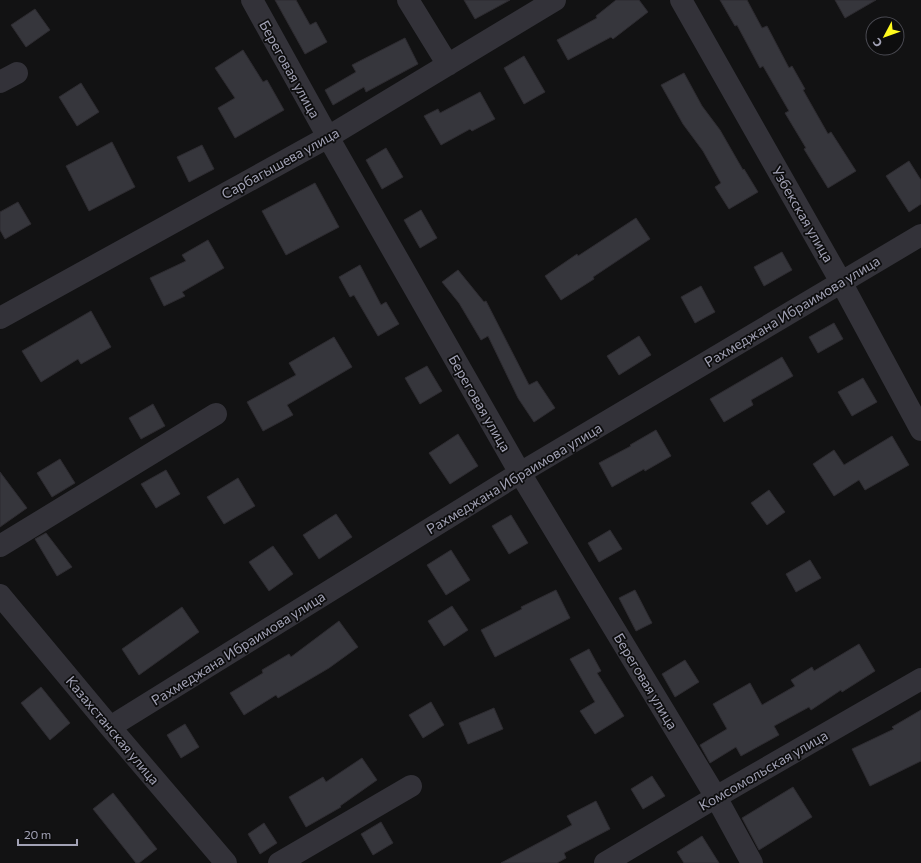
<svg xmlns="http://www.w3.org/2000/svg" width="921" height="863" font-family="Commissioner,sans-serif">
<rect width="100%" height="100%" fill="#121213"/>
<path fill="#36363c" stroke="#2d2b30" d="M 275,0 L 296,0 L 310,25 L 316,22 L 327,42 L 305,54 Z
M 464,0 L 510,0 L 475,19 Z
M 616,0 L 639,0 L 648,12 L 613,39 L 611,37 L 568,60 L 557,40 L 597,18 L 596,16 Z
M 720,0 L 747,0 L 762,28 L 767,26 L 789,68 L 792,66 L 805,89 L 803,90 L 828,134 L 831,132 L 856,171 L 828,188 L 804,149 L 806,148 L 785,113 L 789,111 L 763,66 L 760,68 L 737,25 L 735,26 Z
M 835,0 L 876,0 L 845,18 Z
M 35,9 L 50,30 L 26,47 L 11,25 Z
M 405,38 L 418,64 L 366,92 L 364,87 L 333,105 L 325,90 L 356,72 L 352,65 Z
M 243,50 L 263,82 L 267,80 L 284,110 L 235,138 L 218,108 L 235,98 L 215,68 Z
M 524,56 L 545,92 L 524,104 L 504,68 Z
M 684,73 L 702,106 L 720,130 L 743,170 L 744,169 L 758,192 L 729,209 L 715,187 L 721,183 L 703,151 L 683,124 L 661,85 Z
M 81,83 L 99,112 L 77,126 L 59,97 Z
M 480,92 L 495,119 L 472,131 L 470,129 L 441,145 L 424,116 L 438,109 L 440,113 Z
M 112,142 L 135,187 L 89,211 L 66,166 Z
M 202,145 L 214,169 L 189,182 L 177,157 Z
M 386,148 L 403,177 L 382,189 L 366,160 Z
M 909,161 L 921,180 L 921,204 L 909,212 L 886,176 Z
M 315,183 L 339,227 L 286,255 L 262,211 Z
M 18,202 L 31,224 L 5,239 L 0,230 L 0,212 Z
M 421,210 L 437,238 L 420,248 L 404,220 Z
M 636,218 L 650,239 L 593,277 L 594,279 L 561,300 L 545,276 L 577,254 L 578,256 Z
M 208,240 L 224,268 L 182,292 L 185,296 L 164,306 L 150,278 L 186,261 L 182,255 Z
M 782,252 L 792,270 L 764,286 L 754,267 Z
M 360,265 L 381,305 L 386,302 L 399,324 L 378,336 L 354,295 L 350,297 L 339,277 Z
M 458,270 L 484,302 L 486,301 L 529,385 L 537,381 L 555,408 L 534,422 L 518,398 L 488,336 L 481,340 L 459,303 L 442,282 Z
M 701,286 L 715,312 L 695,323 L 681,297 Z
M 91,311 L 111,347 L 81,364 L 78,359 L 41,382 L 22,351 Z
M 834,323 L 843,339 L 818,353 L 809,337 Z
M 639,336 L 651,355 L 619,375 L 607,356 Z
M 334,337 L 352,367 L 287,405 L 293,415 L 263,431 L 247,402 L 296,375 L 289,363 Z
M 782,357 L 793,376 L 751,400 L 753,405 L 724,422 L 710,399 Z
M 427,366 L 442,391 L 420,404 L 405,378 Z
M 863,378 L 877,402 L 852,416 L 838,392 Z
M 153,404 L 165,426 L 141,439 L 129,418 Z
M 656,430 L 671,456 L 645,471 L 644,469 L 612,487 L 599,463 L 631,446 L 630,445 Z
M 458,434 L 478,466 L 450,484 L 429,453 Z
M 892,436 L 909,465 L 865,490 L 859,480 L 834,496 L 813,464 L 834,450 L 844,465 Z
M 60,459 L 75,483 L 52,497 L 37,473 Z
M 166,470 L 180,494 L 156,508 L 141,484 Z
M 0,472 L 27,508 L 0,527 Z
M 238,478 L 255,506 L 224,524 L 207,497 Z
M 769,490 L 785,512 L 767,525 L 751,503 Z
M 336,514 L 352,537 L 319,559 L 303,535 Z
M 511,515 L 528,543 L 509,554 L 492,526 Z
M 610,530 L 622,549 L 599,562 L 588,543 Z
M 46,533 L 72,567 L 57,576 L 35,539 Z
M 273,546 L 293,574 L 269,591 L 249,562 Z
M 451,550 L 470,580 L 446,595 L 427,565 Z
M 810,560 L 821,578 L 796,592 L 786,574 Z
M 556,590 L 570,618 L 495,657 L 481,630 L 522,609 L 521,607 Z
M 635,590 L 652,623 L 636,631 L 619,598 Z
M 452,606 L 468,630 L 444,646 L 428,621 Z
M 182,607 L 199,632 L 139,675 L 122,649 Z
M 339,621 L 358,647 L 329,668 L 278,698 L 276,695 L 244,715 L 230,693 L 263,673 L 262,670 L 289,654 L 291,657 Z
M 859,644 L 875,671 L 842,692 L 841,690 L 811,710 L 809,707 L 774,726 L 779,735 L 741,756 L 736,747 L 710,763 L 700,745 L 727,729 L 713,704 L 750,683 L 762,705 L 795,686 L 791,680 L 812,667 L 814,671 Z
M 589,649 L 601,671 L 597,673 L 624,716 L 595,734 L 580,711 L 595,702 L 570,659 Z
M 685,660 L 699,682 L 675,697 L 662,674 Z
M 41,687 L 70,723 L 50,740 L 21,703 Z
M 431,702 L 444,725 L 423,738 L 409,715 Z
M 494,708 L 503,729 L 468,744 L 459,723 Z
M 921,710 L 921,761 L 870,786 L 852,749 L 894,729 L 892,727 Z
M 185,724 L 199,747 L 181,758 L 167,735 Z
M 362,758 L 377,780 L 340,806 L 341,807 L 306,827 L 289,797 L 323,777 L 326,782 Z
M 652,776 L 665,796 L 643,809 L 631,789 Z
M 793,787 L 812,817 L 759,850 L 742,818 Z
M 113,793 L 157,849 L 139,863 L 136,863 L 93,809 Z
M 596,801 L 610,829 L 564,853 L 566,858 L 557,863 L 501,863 L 572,825 L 567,816 Z
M 381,822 L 393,843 L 373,855 L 361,834 Z
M 264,823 L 277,843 L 260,854 L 248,834 Z
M 702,836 L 719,863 L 684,863 L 677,852 Z"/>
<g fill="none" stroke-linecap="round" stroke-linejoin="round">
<path stroke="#333239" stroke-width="22" d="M 252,0 L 328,137 L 520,473 L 716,797 L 752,863
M 408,0 L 448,65
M 681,0 L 841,282 L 921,430
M 0,82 L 17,73
M 0,318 L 328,137 L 555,0
M 0,546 L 216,414
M 0,595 L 110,727 L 226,863
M 110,727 L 520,473 L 921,235
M 279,863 L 411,786
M 605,863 L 716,797 L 921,679"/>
</g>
<g text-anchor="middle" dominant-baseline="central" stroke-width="3.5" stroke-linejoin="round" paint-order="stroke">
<g font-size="14" fill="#a2a2b5" stroke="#0d0d0e">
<text transform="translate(290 69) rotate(61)">Береговая улица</text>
<text transform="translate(280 163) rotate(-29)">Сарбагышева улица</text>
<text transform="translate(803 214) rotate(60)">Узбекская улица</text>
<text transform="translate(792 311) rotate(-31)">Рахмеджана Ибраимова улица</text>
<text transform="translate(480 403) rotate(60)">Береговая улица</text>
<text transform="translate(514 478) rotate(-31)">Рахмеджана Ибраимова улица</text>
<text transform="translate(238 648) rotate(-32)">Рахмеджана Ибраимова улица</text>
<text transform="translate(646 681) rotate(59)">Береговая улица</text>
<text transform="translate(113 730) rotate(50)">Казахстанская улица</text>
<text transform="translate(763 770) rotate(-30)">Комсомольская улица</text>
</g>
</g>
<g transform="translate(885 36) rotate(229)"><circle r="19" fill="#0d0d0e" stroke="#494951"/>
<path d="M0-3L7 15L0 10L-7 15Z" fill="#fffa1e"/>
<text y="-6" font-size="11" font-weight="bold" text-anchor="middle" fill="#a2a2b5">С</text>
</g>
<path d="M18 839v6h59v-6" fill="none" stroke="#a2a2b5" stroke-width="2"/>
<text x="24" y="839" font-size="12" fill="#a2a2b5" stroke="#0d0d0e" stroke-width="3" paint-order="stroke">20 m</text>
</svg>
